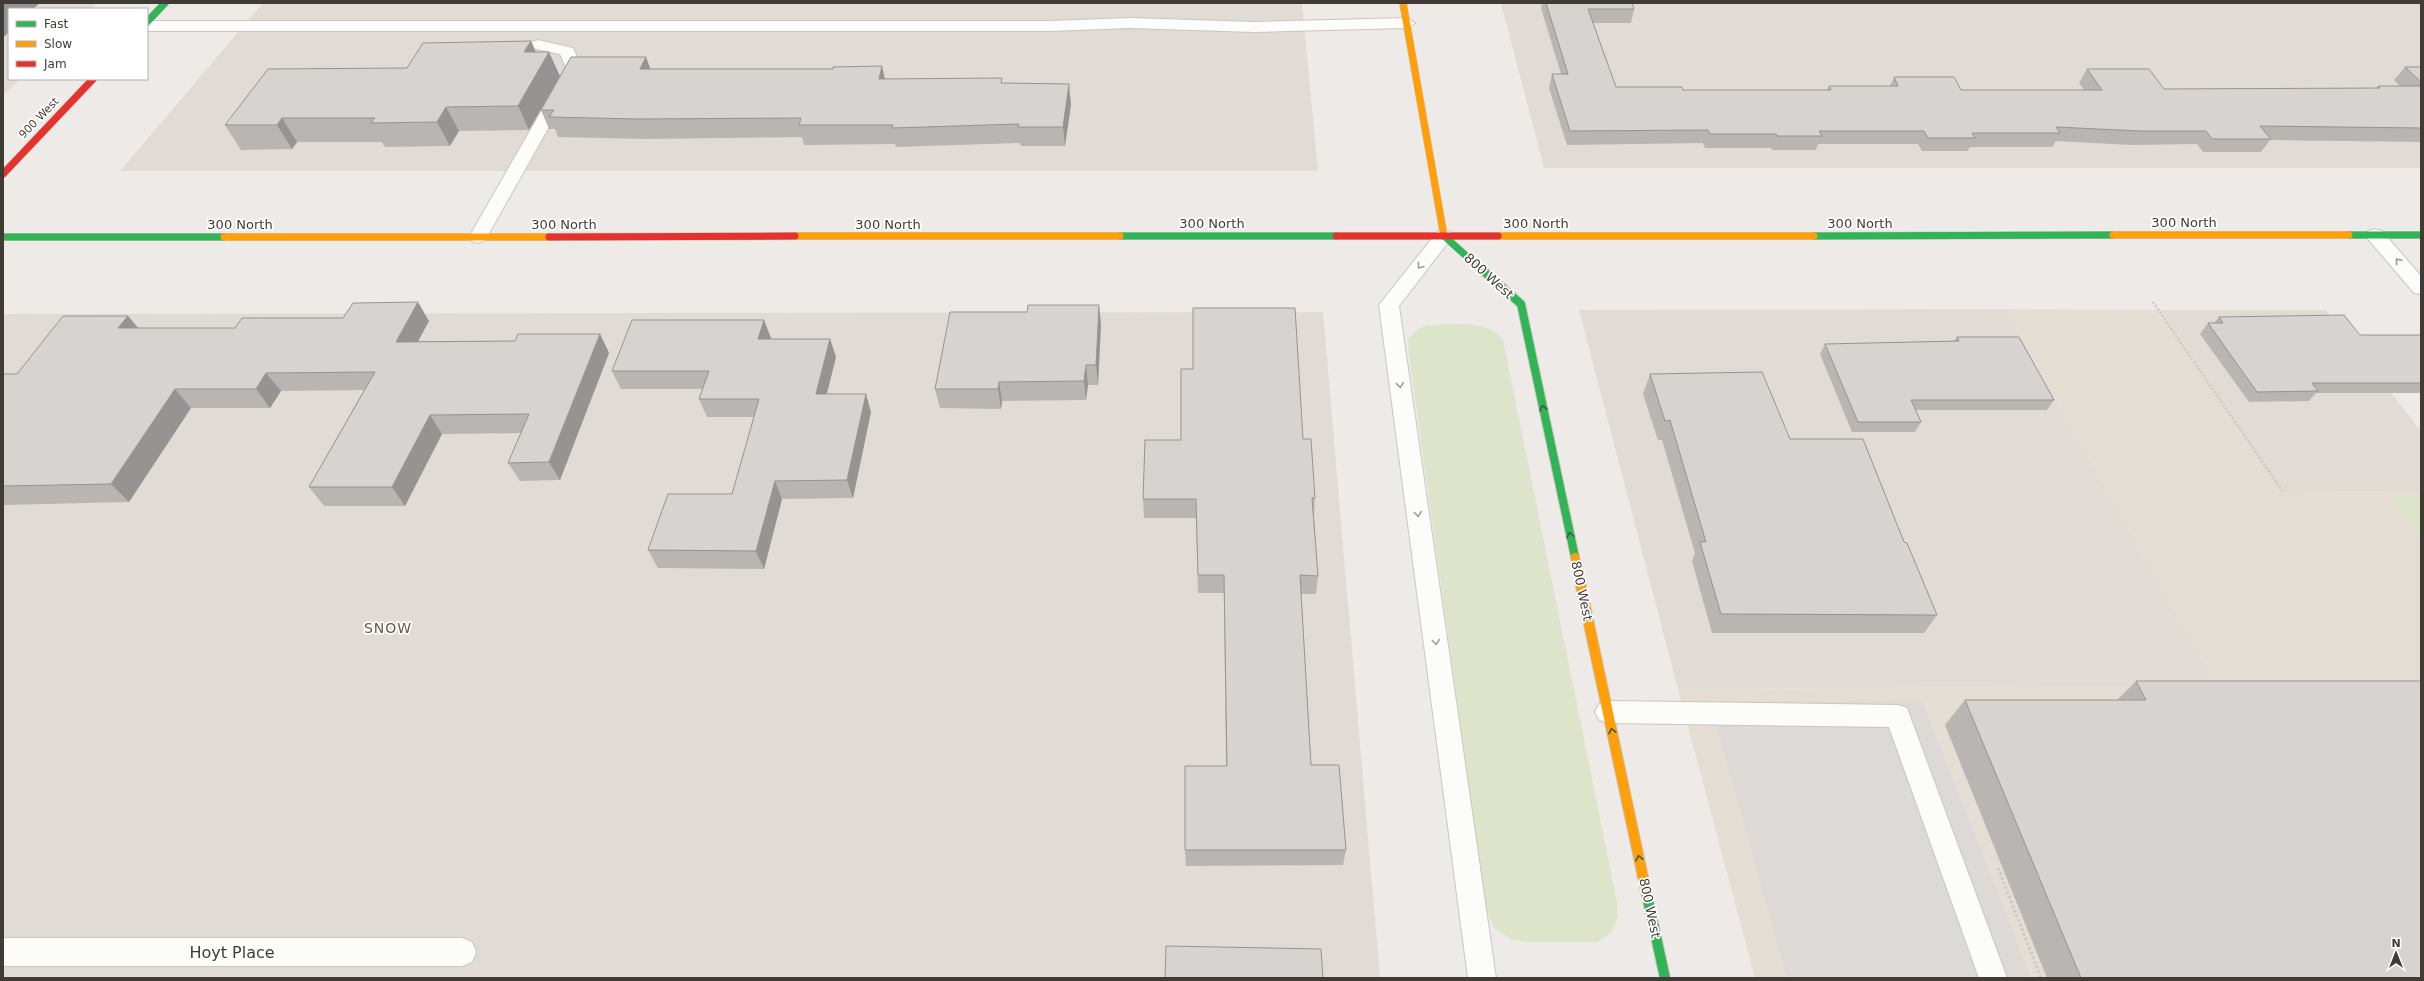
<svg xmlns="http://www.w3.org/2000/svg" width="2424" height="981" font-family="'DejaVu Sans',sans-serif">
<rect width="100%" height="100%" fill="#edeae7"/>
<path fill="#e1dbd5" d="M 3,3 L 97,3 L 91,9 L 9,9 L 9,79 L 20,79 L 3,96 Z
M 263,3 L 1302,3 L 1318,171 L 120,171 Z
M 1501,3 L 2421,3 L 2421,168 L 1544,168 Z
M 2005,309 L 2217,686 L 1678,689 L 1579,310 Z
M 2163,310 L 2326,310 L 2421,431 L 2421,491 L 2277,492 Z
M 1323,312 L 1380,978 L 3,978 L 3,314 Z"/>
<path fill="#e3ddd3" d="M 2005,309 L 2163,310 L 2277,492 L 2421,491 L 2421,978 L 1755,978 L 1678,689 L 2217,686 Z"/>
<path fill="#dce4c9" d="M 1427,325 C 1452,325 1487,318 1503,340 L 1617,902 L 1618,917 L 1611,933 L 1597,942 L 1528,942 L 1513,940 L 1495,929 L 1486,908 L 1409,355 L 1408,339 L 1418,329 Z
M 2391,497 L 2421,497 L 2421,537 Z"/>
<path fill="#dcd9d7" d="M 1922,701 L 2031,978 L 1787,978 L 1710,702 Z"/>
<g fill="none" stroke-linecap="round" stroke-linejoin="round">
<defs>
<path id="lane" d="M 1130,18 L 1255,22 L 1407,18 L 1415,23 L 1407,28 L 1255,32 L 1130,28 L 1051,31 L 147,31 L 147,21 L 1051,21 Z
M 538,40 L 573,48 L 582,68 L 487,237 L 485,241 L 478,243 L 471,241 L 469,237 L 566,68 L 560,54 L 532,48 L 530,45 L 532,42 Z
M 2375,229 L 2382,231 L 2421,276 L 2421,294 L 2414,293 L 2368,239 L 2366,235 L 2368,231 Z
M 1608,701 L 1898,705 L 1907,708 L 2007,978 L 1979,978 L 1889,727 L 1608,723 L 1599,720 L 1595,712 L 1599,704 Z"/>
<path id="street" d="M 1444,230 L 1451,232 L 1453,236 L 1399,306 L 1496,978 L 1468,978 L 1379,305 L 1437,232 Z
M 3,938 L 462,938 L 472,942 L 476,952 L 472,962 L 462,966 L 3,966 Z"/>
<path id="fast-far2" d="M 147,22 L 165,3
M 2349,235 L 2421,235
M 1120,236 L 1336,236
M 1444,236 L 1472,261
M 1814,236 L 2113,235
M 3,237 L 224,237"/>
<path id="fast-far1" d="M 1471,260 L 1521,304 L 1575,557"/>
<path id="fast" d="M 1646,891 L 1665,978"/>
<path id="slow-far2" d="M 1403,3 L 1444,236
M 2113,235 L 2349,235
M 795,236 L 1120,236
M 1498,236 L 1814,236
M 224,237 L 549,237"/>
<path id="slow-far1" d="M 1575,557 L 1581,583"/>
<path id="slow" d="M 1580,582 L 1646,891"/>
<path id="jam" d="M 3,174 L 93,79
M 1336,236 L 1498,236
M 549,237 L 795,236"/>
</defs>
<use href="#lane" stroke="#c9c6c3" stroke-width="2"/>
<use href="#street" stroke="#c9c6c3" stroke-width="2"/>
<use href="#fast-far2" stroke="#cbc6bf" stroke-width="8"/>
<use href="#fast-far1" stroke="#cbc6bf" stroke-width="10"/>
<use href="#fast" stroke="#cbc6bf" stroke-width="12"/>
<use href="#slow-far2" stroke="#cbc6bf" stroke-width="8"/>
<use href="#slow-far1" stroke="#cbc6bf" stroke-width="10"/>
<use href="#slow" stroke="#cbc6bf" stroke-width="12"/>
<use href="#jam" stroke="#cbc6bf" stroke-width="8"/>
<path stroke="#cbc9c6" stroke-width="2.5" stroke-dasharray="2 2" stroke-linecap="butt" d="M 2153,302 L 2283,492"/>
<path stroke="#cbc9c6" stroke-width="3" stroke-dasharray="2.5 2.5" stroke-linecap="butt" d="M 1998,868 L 2041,978"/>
<use href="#lane" fill="#fcfcfb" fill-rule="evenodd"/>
<use href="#street" fill="#fcfcfb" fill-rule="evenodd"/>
<use href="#fast-far2" stroke="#30b455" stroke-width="7"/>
<use href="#fast-far1" stroke="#30b455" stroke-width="8"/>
<use href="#fast" stroke="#30b455" stroke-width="10"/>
<use href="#slow-far2" stroke="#ff9f0a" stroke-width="7"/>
<use href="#slow-far1" stroke="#ff9f0a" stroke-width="8"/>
<use href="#slow" stroke="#ff9f0a" stroke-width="10"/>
<use href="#jam" stroke="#e5322d" stroke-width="7"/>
</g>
<path fill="#b8b5b3" d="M 1542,3 L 1632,3 L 1634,9 L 1631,23 L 1592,23 L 1616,87 L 1683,90 L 1827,90 L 1829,86 L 1890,86 L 1894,77 L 1961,90 L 2084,90 L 2079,83 L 2087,69 L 2164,89 L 2376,88 L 2378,86 L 2400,86 L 2394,80 L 2405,67 L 2421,67 L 2421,142 L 2270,140 L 2261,152 L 2203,152 L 2197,144 L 2131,145 L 2056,141 L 2052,147 L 1970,147 L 1968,151 L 1922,151 L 1918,144 L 1818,144 L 1816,150 L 1772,150 L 1771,148 L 1705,148 L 1703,143 L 1567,145 L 1549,88 L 1552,74 L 1561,74 L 1541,8 Z
M 531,41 L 536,52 L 560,76 L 529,130 L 459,131 L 450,146 L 385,147 L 382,142 L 297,142 L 292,149 L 241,150 L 225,125 L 407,68 Z
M 882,66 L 885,79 L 1003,83 L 1071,104 L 1065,146 L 1021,146 L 1020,143 L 896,147 L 895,144 L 804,145 L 802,137 L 645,139 L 558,137 L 555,129 L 549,129 L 541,110 L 651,69 L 833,69 Z
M 128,316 L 138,328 L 235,328 L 429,321 L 418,341 L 515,341 L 600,334 L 609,353 L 560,480 L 520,481 L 508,463 L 521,433 L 442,434 L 405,506 L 324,506 L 309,487 L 364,390 L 281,391 L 270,408 L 191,408 L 129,502 L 3,505 L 3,374 L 17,374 Z
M 2219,317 L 2360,335 L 2421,335 L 2421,393 L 2316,393 L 2309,401 L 2249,402 L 2200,334 L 2208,323 L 2214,323 Z
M 1101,324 L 1098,385 L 1088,385 L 1086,400 L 1002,401 L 1001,409 L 940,408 L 935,389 Z
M 1957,337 L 2054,400 L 2047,410 L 1916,410 L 1921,422 L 1915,432 L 1852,432 L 1820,354 L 1825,344 L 1954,341 Z
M 771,338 L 771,339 L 830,339 L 836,357 L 827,394 L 871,412 L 853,498 L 782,499 L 764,569 L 658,568 L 648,550 L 732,494 L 754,417 L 707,417 L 699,399 L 702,389 L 621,389 L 612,371 Z
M 1650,374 L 1790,439 L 1904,542 L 1937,615 L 1924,633 L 1712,633 L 1692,561 L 1695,553 L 1662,440 L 1658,440 L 1643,394 Z
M 1303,439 L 1315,498 L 1314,517 L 1318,576 L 1316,594 L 1301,594 L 1311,765 L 1346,850 L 1343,865 L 1186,866 L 1185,850 L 1226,766 L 1224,593 L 1198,593 L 1196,518 L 1144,518 L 1143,499 Z
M 2136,681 L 2421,978 L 2047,978 L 1945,725 L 1965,700 L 2117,700 Z"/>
<path fill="#969492" d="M 5,3 L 40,3 L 33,9 L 9,9 L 9,32 L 3,38 L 3,5 Z
M 531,41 L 541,65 L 524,52 Z
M 549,52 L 560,76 L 529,130 L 518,106 Z
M 646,57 L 653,76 L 640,69 Z
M 882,66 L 886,86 L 879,79 Z
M 1069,84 L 1071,104 L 1065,146 L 1063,127 Z
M 446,107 L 459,131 L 450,146 L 437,122 Z
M 282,118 L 297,142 L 292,149 L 277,125 Z
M 418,302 L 429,321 L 408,360 L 396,342 Z
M 1099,305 L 1101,324 L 1098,385 L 1096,365 Z
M 128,316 L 144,335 L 118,328 Z
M 764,320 L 771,338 L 765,357 L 758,339 Z
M 600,334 L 609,353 L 560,480 L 549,462 Z
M 830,339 L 836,357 L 822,412 L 816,394 Z
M 1086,365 L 1088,385 L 1086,400 L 1084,381 Z
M 266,373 L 281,391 L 270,408 L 256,389 Z
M 999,382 L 1002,401 L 1001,409 L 998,389 Z
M 175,389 L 191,408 L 129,502 L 111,484 Z
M 866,394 L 871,412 L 853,498 L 847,480 Z
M 430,415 L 442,434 L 405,506 L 392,487 Z
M 775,481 L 782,499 L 764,569 L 756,551 Z"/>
<path fill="#d6d3d0" stroke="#969492" d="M 1546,3 L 1632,3 L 1634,9 L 1588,9 L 1616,87 L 1682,87 L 1683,90 L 1831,90 L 1829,86 L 1898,86 L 1894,77 L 1954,77 L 1961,90 L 2102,90 L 2087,69 L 2149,69 L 2164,89 L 2380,88 L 2378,86 L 2421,86 L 2421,128 L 2260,126 L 2271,139 L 2212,139 L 2206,131 L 2140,131 L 2056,127 L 2060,133 L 1972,133 L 1975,138 L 1928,138 L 1924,131 L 1819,131 L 1822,136 L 1777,136 L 1776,134 L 1710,134 L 1708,130 L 1570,131 L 1552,74 L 1568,74 Z
M 531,41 L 524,52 L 549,52 L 518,106 L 446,107 L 437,122 L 371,123 L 375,118 L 282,118 L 277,125 L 225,125 L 268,69 L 407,68 L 423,43 Z
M 571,57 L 646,57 L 640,69 L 833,69 L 833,67 L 882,66 L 879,79 L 1002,78 L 1001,83 L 1069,84 L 1063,127 L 1018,127 L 1019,124 L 892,128 L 893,125 L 799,125 L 801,118 L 637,119 L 549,117 L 554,110 L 541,110 Z
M 2405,67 L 2421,67 L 2421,82 Z
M 418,302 L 396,342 L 515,341 L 518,334 L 600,334 L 549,462 L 508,463 L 529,414 L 430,415 L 392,487 L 309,487 L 375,372 L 266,373 L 256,389 L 175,389 L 111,484 L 3,486 L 3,374 L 17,374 L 63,316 L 128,316 L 118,328 L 235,328 L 242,318 L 343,318 L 353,303 Z
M 1028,305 L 1099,305 L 1096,365 L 1086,365 L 1084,381 L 999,382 L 998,389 L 935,389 L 950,312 L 1027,312 Z
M 1193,308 L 1295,308 L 1303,439 L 1311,439 L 1315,498 L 1312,498 L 1318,576 L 1300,575 L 1311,765 L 1339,765 L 1346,850 L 1185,850 L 1185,766 L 1227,766 L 1224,575 L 1198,575 L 1196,499 L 1143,499 L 1145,440 L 1181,440 L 1181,369 L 1193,369 Z
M 2344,315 L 2360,335 L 2421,335 L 2421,383 L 2312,383 L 2318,391 L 2257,392 L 2208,323 L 2223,323 L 2219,317 Z
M 632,320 L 764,320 L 758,339 L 830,339 L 816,394 L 866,394 L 847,480 L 775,481 L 756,551 L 648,550 L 668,494 L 732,494 L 759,399 L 699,399 L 709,371 L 612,371 Z
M 1957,337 L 2019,337 L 2054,400 L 1911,400 L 1921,422 L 1858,422 L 1825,344 L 1959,341 Z
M 1762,372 L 1790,439 L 1863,439 L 1904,542 L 1907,543 L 1937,615 L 1721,614 L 1700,542 L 1706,542 L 1670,420 L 1665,421 L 1650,374 Z
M 2136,681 L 2421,681 L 2421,978 L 2081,978 L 1965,700 L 2146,700 Z
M 1166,946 L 1321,949 L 1323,978 L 1165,978 Z"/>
<defs><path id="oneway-chevron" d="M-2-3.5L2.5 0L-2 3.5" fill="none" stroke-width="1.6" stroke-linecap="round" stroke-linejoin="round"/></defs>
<g stroke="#9e9c98">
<use href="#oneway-chevron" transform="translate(2398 261) rotate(-131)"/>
<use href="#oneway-chevron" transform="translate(1420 266) rotate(128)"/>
<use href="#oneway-chevron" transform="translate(1400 385) rotate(82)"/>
<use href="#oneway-chevron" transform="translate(1418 514) rotate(82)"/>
<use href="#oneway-chevron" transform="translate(1436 642) rotate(82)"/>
</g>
<g stroke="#3c5f3f">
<use href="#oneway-chevron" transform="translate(1543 408) rotate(-102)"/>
<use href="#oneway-chevron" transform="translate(1570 535) rotate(-102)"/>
<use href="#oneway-chevron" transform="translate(1612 731) rotate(-102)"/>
<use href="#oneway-chevron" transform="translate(1639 858) rotate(-102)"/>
</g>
<g text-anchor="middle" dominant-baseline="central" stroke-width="3.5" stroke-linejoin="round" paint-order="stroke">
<g font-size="11" fill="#413b35" stroke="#fff">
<text transform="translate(39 118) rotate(-46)">900 West</text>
</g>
<g font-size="13" fill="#413b35" stroke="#fff">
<text x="2184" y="222">300 North</text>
<text x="1212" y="223">300 North</text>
<text x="1536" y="223">300 North</text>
<text x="1860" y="223">300 North</text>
<text x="240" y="224">300 North</text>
<text x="564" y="224">300 North</text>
<text x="888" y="224">300 North</text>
<text transform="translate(1489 276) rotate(42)">800 West</text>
<text transform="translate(1582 591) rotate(78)">800 West</text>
<text transform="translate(1650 908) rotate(78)">800 West</text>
</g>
<g font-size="14" letter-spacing="1" fill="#63584d" stroke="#fff">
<text x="388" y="628">SNOW</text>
</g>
<g font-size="16" fill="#413b35" stroke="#fff">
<text x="232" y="952">Hoyt Place</text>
</g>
</g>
<rect width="2424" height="981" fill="none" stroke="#413b35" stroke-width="8"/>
<rect x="8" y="8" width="140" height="72" fill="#ffffff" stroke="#b3b1ae"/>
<rect x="16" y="21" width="20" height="6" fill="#30b455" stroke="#b3b1ae"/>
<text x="44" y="28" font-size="12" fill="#413b35">Fast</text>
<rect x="16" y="41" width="20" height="6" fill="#ff9f0a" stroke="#b3b1ae"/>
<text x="44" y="48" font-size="12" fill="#413b35">Slow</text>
<rect x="16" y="61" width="20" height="6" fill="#e5322d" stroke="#b3b1ae"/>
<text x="44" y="68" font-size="12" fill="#413b35">Jam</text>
<g transform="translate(2396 953)" stroke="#ffffff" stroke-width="3" paint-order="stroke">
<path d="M0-3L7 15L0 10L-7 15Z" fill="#413b35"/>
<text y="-6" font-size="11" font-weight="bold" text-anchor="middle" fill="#413b35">N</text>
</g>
</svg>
